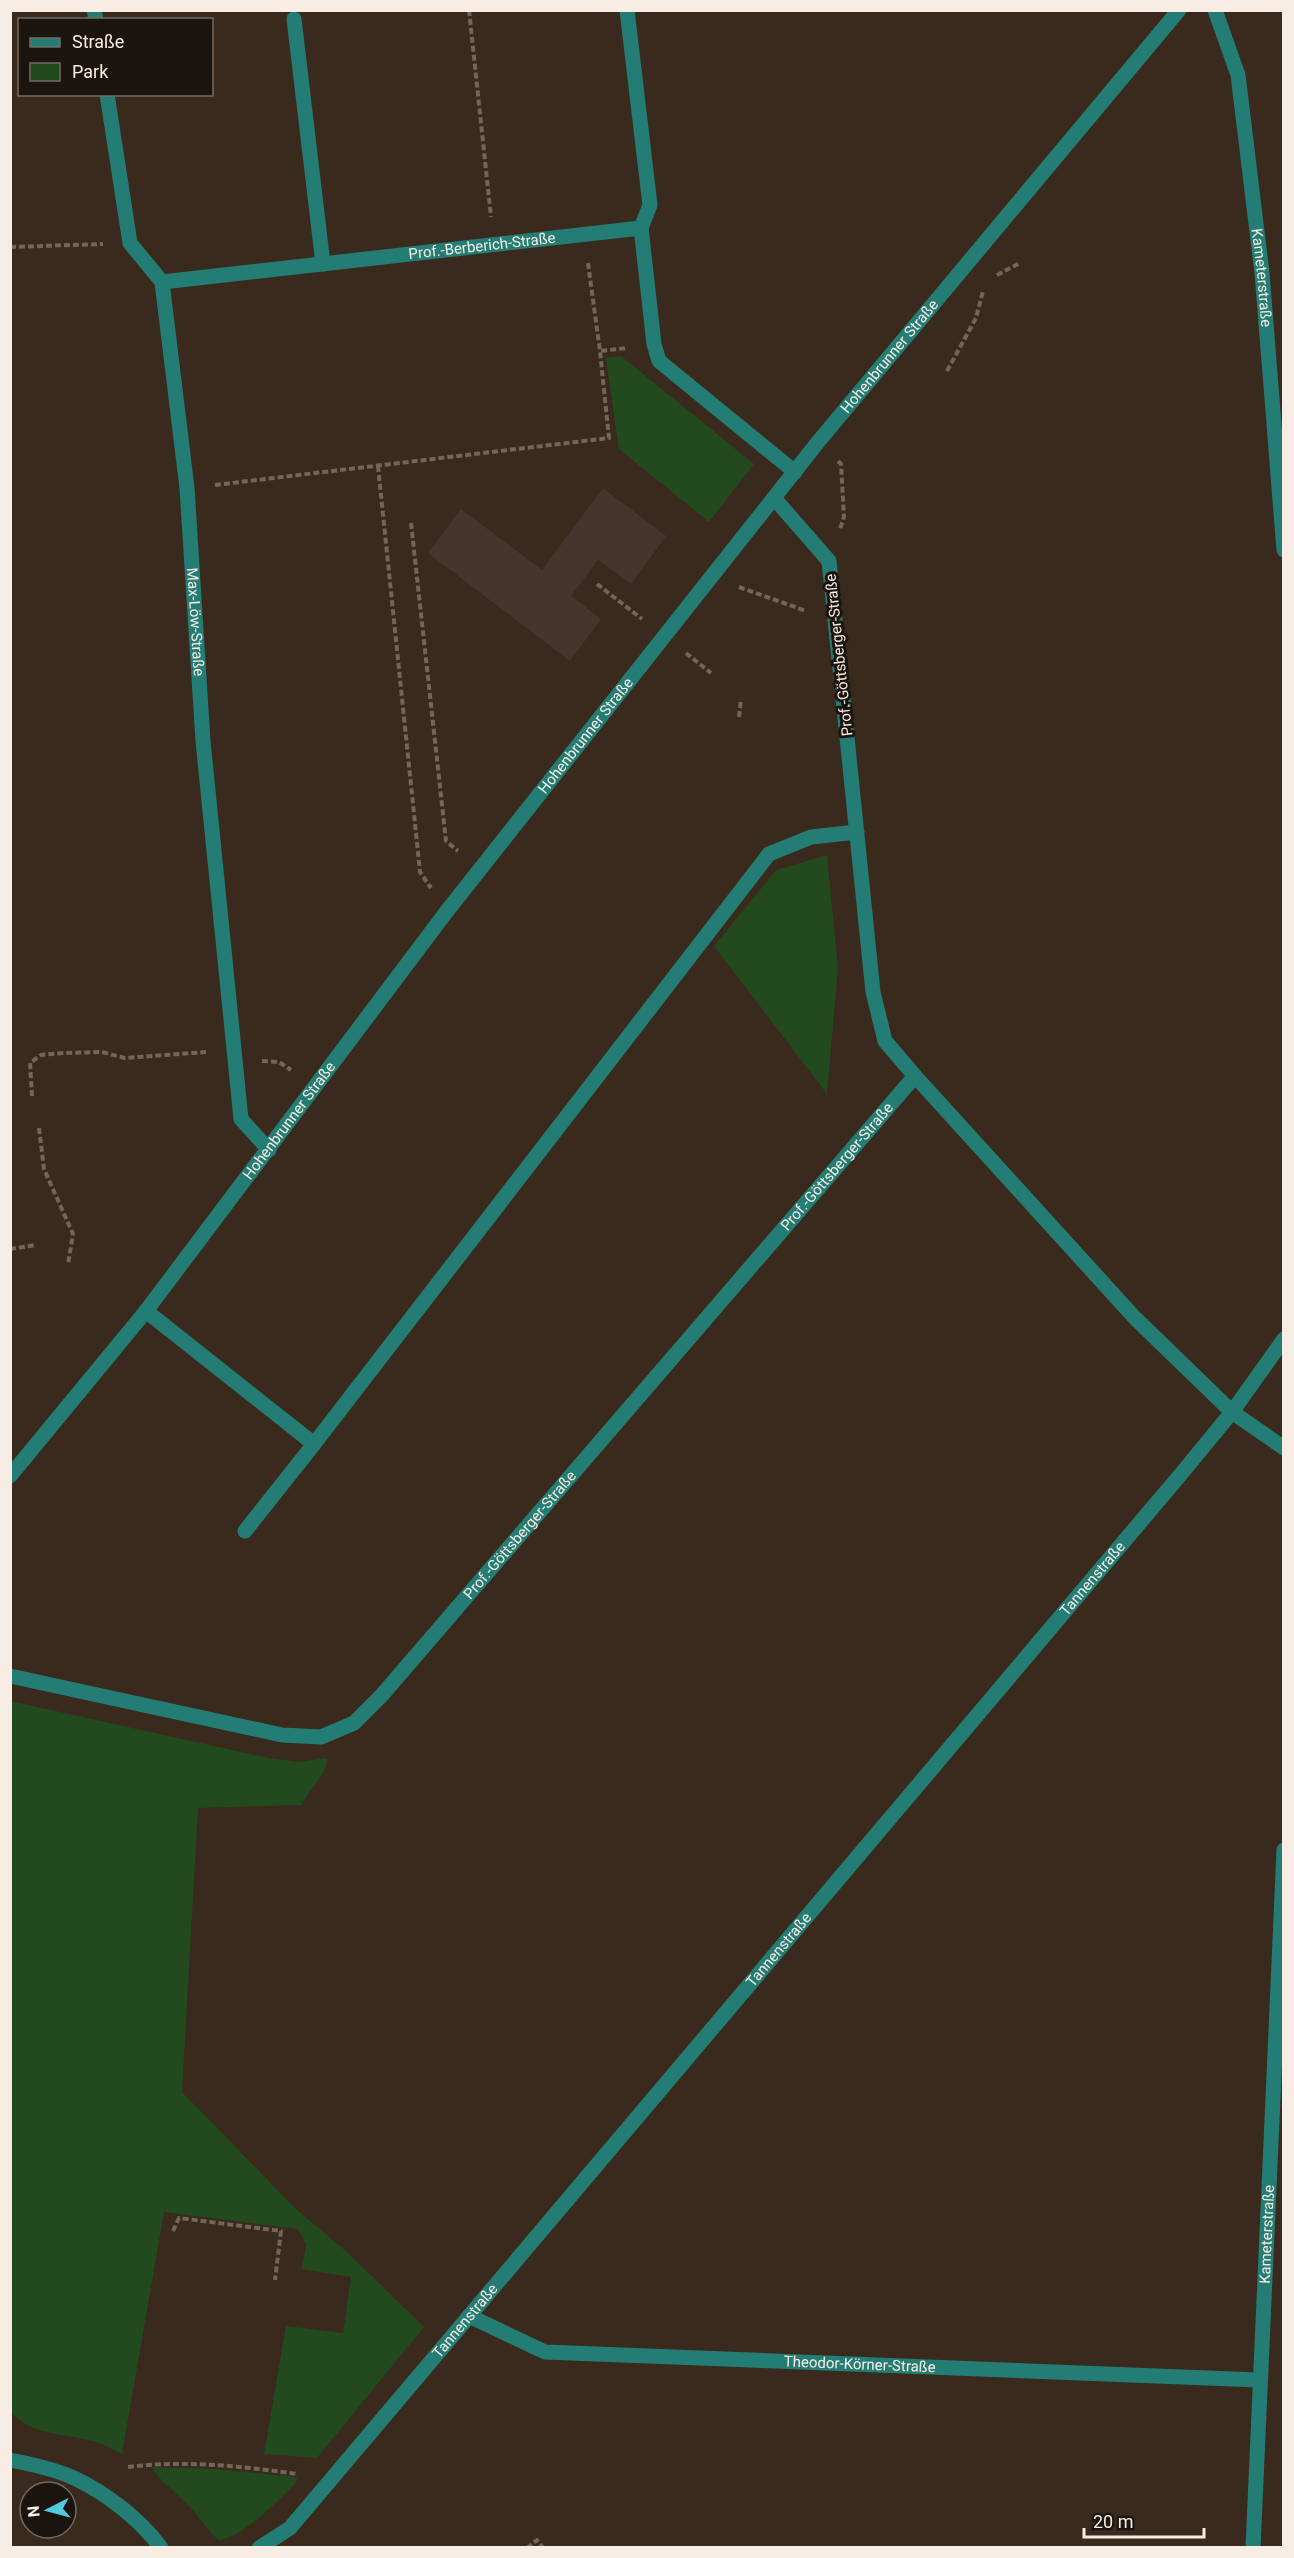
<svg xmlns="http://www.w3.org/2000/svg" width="1294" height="2558" font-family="Roboto,sans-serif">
<rect width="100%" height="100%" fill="#3a2a1d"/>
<path fill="#46352c" d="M 603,488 L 666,536 L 631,584 L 598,560 L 571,596 L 601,619 L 570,661 L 428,553 L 461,509 L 542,570 Z"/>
<path fill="#23491f" d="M 621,356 L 754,464 L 709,522 L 619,449 L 606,358 Z
M 827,855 L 838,968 L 827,1094 L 714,946 L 776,870 Z
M 10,1701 L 269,1758 L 299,1762 L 327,1758 L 325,1770 L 301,1805 L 198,1808 L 182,2092 L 297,2210 L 346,2251 L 424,2327 L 317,2458 L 264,2454 L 286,2326 L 343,2333 L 351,2277 L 302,2269 L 306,2244 L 298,2229 L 164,2212 L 122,2454 C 113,2450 104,2444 96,2442 C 65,2433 36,2437 11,2413 Z
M 151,2467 L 215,2469 L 297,2477 L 296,2483 C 277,2501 245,2536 219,2540 C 207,2531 201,2519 191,2508 C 178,2493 162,2484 151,2467 Z"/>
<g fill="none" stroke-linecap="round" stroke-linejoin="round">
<path stroke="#736559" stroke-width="4" stroke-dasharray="6 3" stroke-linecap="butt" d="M 469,10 L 491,217
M 10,247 L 103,244
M 588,263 L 600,351 L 627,348
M 997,275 L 1020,263
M 947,371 L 976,318 L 983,291
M 838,461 L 841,464 L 844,517 L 840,529
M 378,466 L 420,872 L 431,888
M 215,485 L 609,438 L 600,351
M 411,523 L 446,841 L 458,851
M 597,584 L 642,619
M 739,587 L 806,611
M 686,653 L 711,673
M 739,717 L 741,699
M 262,1061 L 279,1062 L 291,1070
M 32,1096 L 30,1063 L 41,1055 L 63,1053 L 102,1052 L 125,1058 L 206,1052
M 39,1128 L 44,1169 L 73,1234 L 68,1264
M 10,1249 L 36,1245
M 173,2231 L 179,2218 L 281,2231 L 275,2280
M 128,2467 C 185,2460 241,2466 297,2474
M 527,2548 L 537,2540 L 543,2548"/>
<g stroke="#247d74" stroke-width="15">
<path d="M 94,10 L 96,20"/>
<path d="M 627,10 L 650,205 L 641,228 L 654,344 L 659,361 L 795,472"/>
<path id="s1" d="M 1215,10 L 1238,75 L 1262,273 L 1284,550"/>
<path d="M 294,19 L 323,264"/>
<path id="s2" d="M 107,94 L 130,243 L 162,282 L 187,488 L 203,741 L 241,1119 L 269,1150"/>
<path id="s3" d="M 162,282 L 641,228"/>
<path d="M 915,1076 L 1134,1317 L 1232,1412 L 1284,1448"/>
<path d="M 146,1311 L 314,1444 L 769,854 L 811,837 L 857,832"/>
<path id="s4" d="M 10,1476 L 146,1311 L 447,911 L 818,442 L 1179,10"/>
<path d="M 245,1531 L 314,1444"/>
<path id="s5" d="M 10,1676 L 282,1735 L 321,1737 L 354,1723 L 382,1695 L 915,1076 L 885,1041 L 873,992 L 829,561 L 774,498"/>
<path id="s6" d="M 469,2316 L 545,2352 L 1259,2380"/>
<path d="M 10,2460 C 31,2464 55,2469 74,2478 C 106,2493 140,2519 161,2548"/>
<path id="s7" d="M 259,2548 L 290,2528 L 1181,1474 L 1232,1412 L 1284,1339"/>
<path id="s8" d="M 1253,2548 L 1284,1850"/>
</g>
</g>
<g text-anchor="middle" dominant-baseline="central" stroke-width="6" stroke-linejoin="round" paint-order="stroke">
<g font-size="15" fill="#f7ede4" stroke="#1c140f">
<text stroke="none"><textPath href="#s3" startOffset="322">Prof.-Berberich-Straße</textPath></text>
<text stroke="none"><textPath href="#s1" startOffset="273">Kameterstraße</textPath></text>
<text stroke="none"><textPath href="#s4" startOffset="1424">Hohenbrunner Straße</textPath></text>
<text stroke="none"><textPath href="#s2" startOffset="543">Max-Löw-Straße</textPath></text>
<text transform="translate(839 655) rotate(-96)">Prof.-Göttsberger-Straße</text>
<text stroke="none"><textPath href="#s4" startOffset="938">Hohenbrunner Straße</textPath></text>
<text stroke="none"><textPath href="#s4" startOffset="452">Hohenbrunner Straße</textPath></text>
<text stroke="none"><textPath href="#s5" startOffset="1090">Prof.-Göttsberger-Straße</textPath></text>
<text stroke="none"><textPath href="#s5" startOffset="604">Prof.-Göttsberger-Straße</textPath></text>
<text stroke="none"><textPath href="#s7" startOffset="1280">Tannenstraße</textPath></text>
<text stroke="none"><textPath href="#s7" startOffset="794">Tannenstraße</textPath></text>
<text stroke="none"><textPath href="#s8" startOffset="314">Kameterstraße</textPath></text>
<text stroke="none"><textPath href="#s7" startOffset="308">Tannenstraße</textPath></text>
<text stroke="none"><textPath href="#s6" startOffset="399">Theodor-Körner-Straße</textPath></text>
</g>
</g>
<rect width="1294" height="2558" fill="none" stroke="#f7ede4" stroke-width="24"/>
<rect x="18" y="18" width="195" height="78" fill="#1c140f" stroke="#746b64" stroke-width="1.5"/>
<rect x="30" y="38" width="30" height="9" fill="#247d74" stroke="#746b64" stroke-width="1.5"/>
<text x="72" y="48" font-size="18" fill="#f7ede4">Straße</text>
<rect x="30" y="63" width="30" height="18" fill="#23491f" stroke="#746b64" stroke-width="1.5"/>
<text x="72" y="78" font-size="18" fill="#f7ede4">Park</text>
<g transform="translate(48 2510) rotate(264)"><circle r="28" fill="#1c140f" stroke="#746b64" stroke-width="1.5"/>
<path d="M0-4.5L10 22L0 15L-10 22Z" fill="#53cadc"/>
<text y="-9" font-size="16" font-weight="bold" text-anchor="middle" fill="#f7ede4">N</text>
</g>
<path d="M1084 2528v9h120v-9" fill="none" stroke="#f7ede4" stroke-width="3"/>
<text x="1093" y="2528" font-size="18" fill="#f7ede4" stroke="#1c140f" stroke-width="4.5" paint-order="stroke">20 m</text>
</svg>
